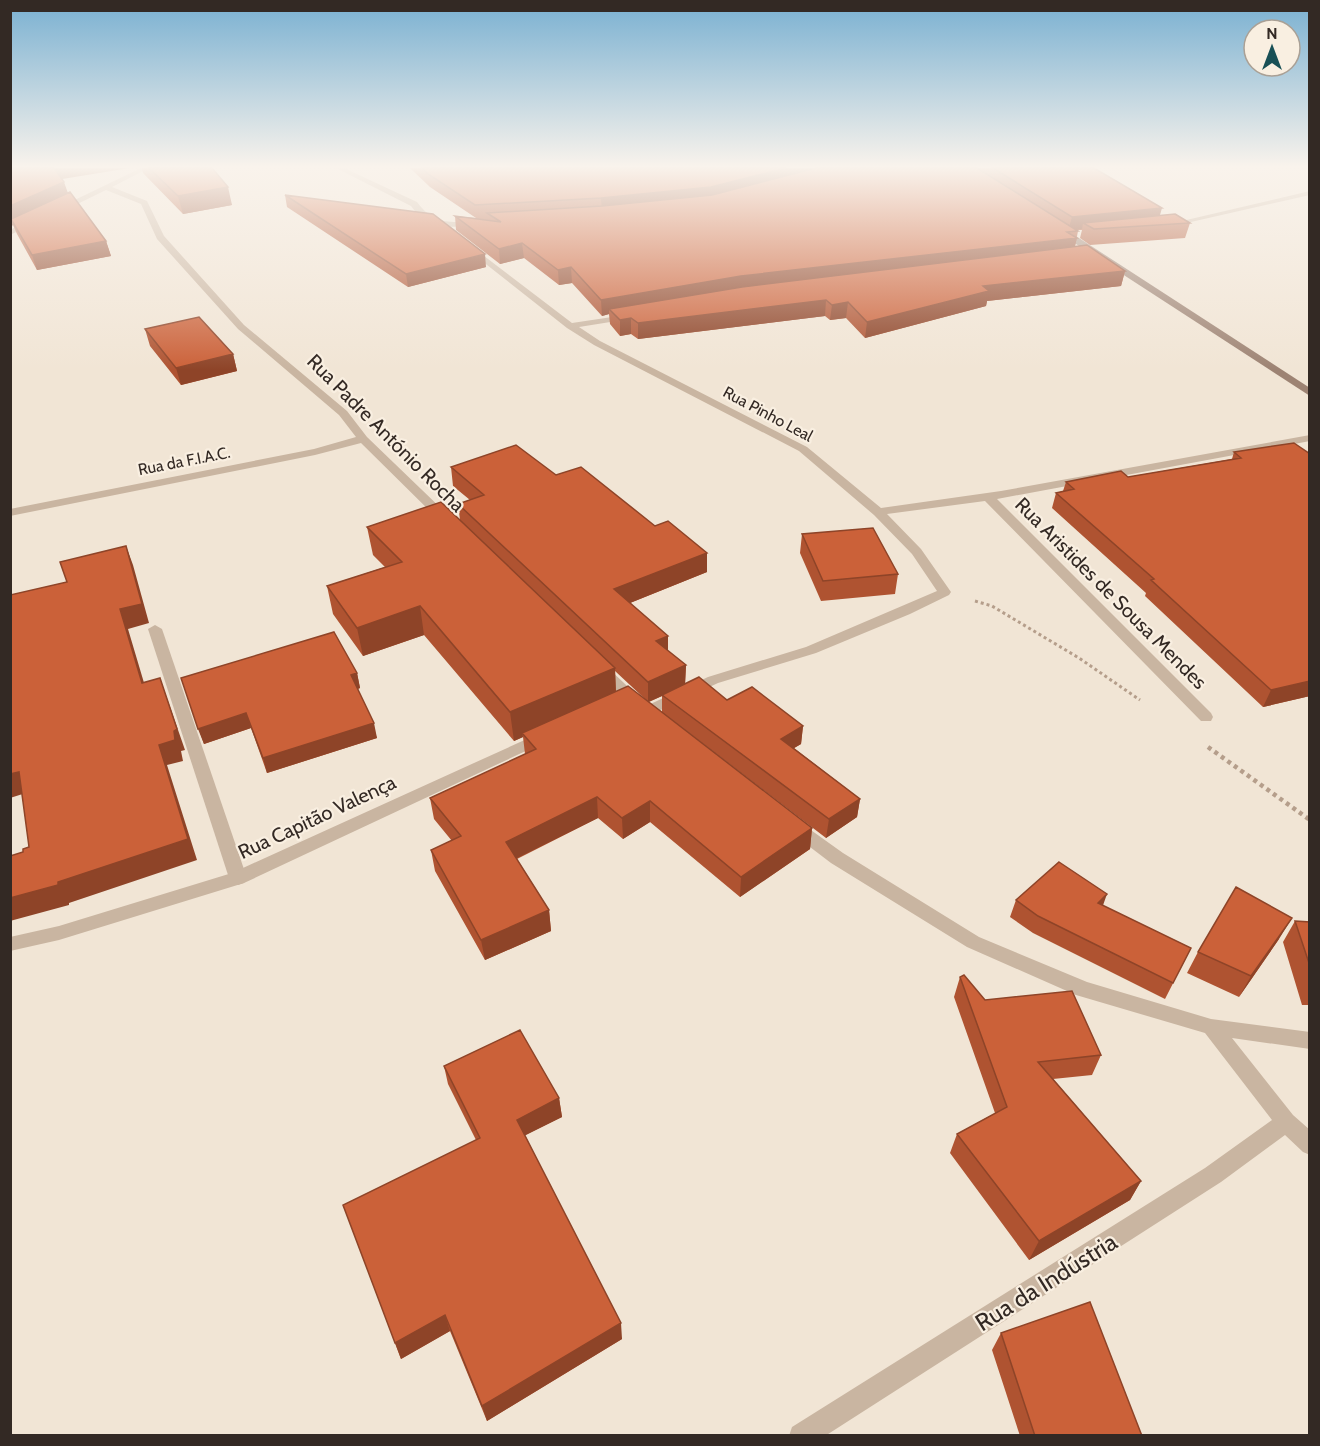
<svg xmlns="http://www.w3.org/2000/svg" width="1320" height="1446" font-family="Cabin,sans-serif">
<rect width="100%" height="100%" fill="#f1e5d5"/>
<g fill="none" stroke-linecap="round" stroke-linejoin="round">
<path stroke="#b59e8b" stroke-width="3" stroke-dasharray="3 3" stroke-linecap="butt" d="M 975,601 L 992,606 L 1079,658 L 1140,700"/>
<path stroke="#b59e8b" stroke-width="4.5" stroke-dasharray="4 4" stroke-linecap="butt" d="M 1208,747 L 1310,820"/>
<path fill="#c9b5a1" fill-rule="evenodd" d="M 155,625 L 162,629 L 247,878 L 244,883 L 238,885 L 232,883 L 229,878 L 148,629 Z"/>
<path fill="#c9b5a1" fill-rule="evenodd" d="M 141,168 L 149,168 L 112,187 L 147,201 L 164,236 L 244,325 L 347,411 L 367,437 L 448,515 L 448,521 L 440,521 L 361,443 L 315,455 L 10,516 L 10,509 L 314,449 L 356,437 L 339,415 L 238,329 L 157,239 L 141,204 L 106,190 L 63,211 L 56,209 Z
M 336,168 L 344,168 L 417,202 C 434,225 449,222 475,222 L 479,224 L 475,226 C 448,227 429,230 411,206 Z
M 1310,191 L 1310,195 L 1169,227 L 1165,225 Z
M 30,220 L 37,222 L 10,235 L 10,230 Z
M 471,246 L 572,323 L 632,314 L 634,316 L 629,319 L 579,327 L 600,341 L 807,447 L 881,508 L 1001,491 L 1310,435 L 1310,441 L 997,499 L 1211,713 L 1213,717 L 1211,721 L 1201,721 L 985,501 L 887,514 L 921,549 L 951,592 L 949,595 L 910,614 L 816,653 L 718,683 L 652,714 L 642,714 L 640,711 L 642,708 L 708,677 L 806,647 L 937,591 L 912,554 L 874,515 L 799,451 L 594,345 L 567,328 L 468,250 L 467,248 Z
M 602,665 L 607,667 L 642,700 L 644,703 L 642,706 L 632,706 L 597,673 L 595,670 Z
M 540,733 L 545,734 L 548,738 L 545,742 L 244,883 L 59,940 L 10,951 L 10,937 L 59,926 L 232,873 Z
M 795,821 L 801,823 L 843,853 L 979,937 L 1087,982 L 1211,1019 L 1310,1032 L 1310,1049 L 1232,1038 L 1293,1115 L 1310,1130 L 1310,1155 L 1303,1152 L 1285,1135 L 1221,1182 L 825,1436 L 789,1436 L 792,1427 L 1205,1168 L 1272,1120 L 1205,1033 L 1076,995 L 967,947 L 831,863 L 789,831 L 787,827 L 789,823 Z"/>
<path fill="#9d8373" fill-rule="evenodd" d="M 1056,227 L 1062,227 L 1310,388 L 1310,396 L 1056,231 Z"/>
</g>
<path fill="#af5331" fill-rule="evenodd" d="M 10,168 L 62,179 L 68,194 L 106,241 L 111,256 L 37,270 L 17,234 L 13,225 L 10,227 Z
M 142,168 L 212,168 L 232,205 L 183,214 L 143,173 Z
M 410,168 L 1094,168 L 1160,216 L 1190,223 L 1185,238 L 1090,245 L 1080,238 L 1082,230 L 1076,230 L 1078,231 L 1075,247 L 1125,271 L 1121,286 L 987,301 L 986,306 L 865,338 L 846,318 L 830,320 L 825,316 L 638,339 L 631,334 L 620,336 L 610,324 L 609,314 L 602,316 L 572,283 L 559,285 L 524,258 L 500,264 L 456,230 L 455,216 L 476,218 L 430,187 Z
M 285,195 L 486,267 L 408,287 L 287,207 Z
M 145,329 L 233,354 L 237,371 L 181,385 L 150,346 Z
M 1234,452 L 1310,454 L 1310,696 L 1263,707 L 1145,596 L 1146,593 L 1052,508 L 1056,493 L 1063,491 L 1066,482 L 1128,477 L 1232,459 Z
M 451,467 L 556,475 L 707,553 L 707,572 L 630,603 L 668,651 L 686,665 L 685,684 L 727,700 L 803,726 L 801,744 L 794,748 L 860,799 L 857,817 L 826,838 L 667,716 L 812,828 L 810,849 L 740,897 L 650,822 L 623,839 L 598,818 L 517,859 L 549,910 L 551,931 L 485,960 L 435,871 L 431,850 L 452,841 L 434,819 L 430,798 L 525,754 L 523,737 L 514,741 L 424,635 L 363,656 L 333,614 L 327,586 L 385,567 L 373,555 L 367,527 L 460,520 L 458,504 L 470,500 L 453,486 ZM 615,671 L 645,699 L 616,692 ZM 662,696 L 662,712 L 649,702 Z
M 802,534 L 898,574 L 895,594 L 821,601 L 800,553 Z
M 357,673 L 360,688 L 358,689 L 377,738 L 267,773 L 251,728 L 204,744 L 181,678 Z
M 1016,900 L 1103,906 L 1191,948 L 1165,999 L 1033,933 L 1010,917 Z
M 1295,921 L 1310,922 L 1310,1005 L 1302,1005 L 1283,942 Z
M 1279,939 L 1239,997 L 1187,973 L 1198,952 Z
M 960,977 L 985,1000 L 1101,1055 L 1092,1075 L 1053,1079 L 1141,1181 L 1130,1200 L 1029,1260 L 950,1153 L 957,1134 L 995,1113 L 954,997 Z
M 444,1066 L 559,1098 L 562,1117 L 525,1135 L 622,1339 L 487,1421 L 450,1331 L 401,1359 L 395,1343 L 476,1140 L 448,1084 Z
M 1001,1333 L 1142,1436 L 1020,1436 L 992,1350 Z"/>
<path fill="#8e4428" d="M 52,168 L 130,168 L 56,180 Z
M 786,168 L 836,168 L 711,201 L 602,212 L 601,198 Z
M 64,182 L 70,199 L 11,219 L 13,225 L 10,227 L 10,206 Z
M 228,187 L 232,205 L 183,214 L 178,196 Z
M 1162,208 L 1158,222 L 1083,223 L 1082,229 L 1068,231 L 1072,217 Z
M 1077,238 L 1073,253 L 609,309 L 609,314 L 602,316 L 601,300 L 741,276 Z
M 106,241 L 111,256 L 37,270 L 32,255 Z
M 522,243 L 524,258 L 500,264 L 499,249 Z
M 485,254 L 486,267 L 408,287 L 406,274 Z
M 571,267 L 572,283 L 559,285 L 558,270 Z
M 1125,271 L 1121,286 L 987,301 L 986,306 L 865,338 L 867,322 L 983,286 Z
M 826,300 L 825,316 L 638,339 L 638,323 Z
M 848,302 L 846,318 L 830,320 L 832,305 Z
M 631,318 L 631,334 L 620,336 L 620,320 Z
M 233,354 L 237,371 L 181,385 L 176,368 Z
M 126,546 L 133,565 L 149,623 L 128,629 L 150,703 L 142,683 L 120,609 Z
M 707,553 L 707,572 L 615,609 L 614,589 Z
M 420,606 L 424,635 L 363,656 L 357,628 Z
M 668,636 L 668,656 L 656,641 Z
M 686,665 L 685,685 L 662,695 L 662,696 L 648,702 L 648,682 Z
M 615,668 L 616,696 L 522,733 L 523,737 L 514,741 L 510,712 Z
M 357,673 L 360,688 L 354,690 L 351,675 Z
M 160,678 L 185,750 L 181,751 L 183,761 L 167,765 L 197,860 L 69,903 L 69,905 L 10,921 L 10,898 L 58,882 L 159,745 Z
M 1310,681 L 1310,696 L 1263,707 L 1271,690 Z
M 246,713 L 251,728 L 204,744 L 198,729 Z
M 374,723 L 377,738 L 267,773 L 263,758 Z
M 803,726 L 801,744 L 779,757 L 781,739 Z
M 19,772 L 29,792 L 10,798 L 10,774 Z
M 597,797 L 598,818 L 509,862 L 506,842 Z
M 860,799 L 857,817 L 826,838 L 829,819 Z
M 650,801 L 650,822 L 623,839 L 622,818 Z
M 812,828 L 810,849 L 740,897 L 741,877 Z
M 1107,894 L 1101,911 L 1098,903 Z
M 549,910 L 551,931 L 485,960 L 481,940 Z
M 1292,918 L 1279,939 L 1239,997 L 1251,976 Z
M 559,1098 L 562,1117 L 520,1138 L 517,1120 Z
M 1141,1181 L 1130,1200 L 1029,1260 L 1039,1241 Z
M 445,1315 L 450,1331 L 401,1359 L 395,1343 Z
M 621,1323 L 622,1339 L 487,1421 L 482,1406 Z"/>
<path fill="#cb6139" stroke="#8e4428" stroke-width="1.5" d="M 10,168 L 54,168 L 64,182 L 10,206 Z
M 149,168 L 212,168 L 228,187 L 178,196 Z
M 422,168 L 786,168 L 711,187 L 601,198 L 475,205 L 428,174 Z
M 816,168 L 977,168 L 1078,231 L 1067,232 L 1077,238 L 741,276 L 601,300 L 571,267 L 558,270 L 522,243 L 499,249 L 455,216 L 501,222 L 487,213 L 602,206 L 712,195 Z
M 993,168 L 1094,168 L 1162,208 L 1072,217 Z
M 70,192 L 106,241 L 32,255 L 11,219 Z
M 285,195 L 433,214 L 485,254 L 406,274 Z
M 1175,214 L 1190,223 L 1094,229 L 1083,223 Z
M 1087,245 L 1125,271 L 983,286 L 989,291 L 867,322 L 848,302 L 832,305 L 826,300 L 638,323 L 631,318 L 620,320 L 609,309 L 742,287 Z
M 199,317 L 233,354 L 176,368 L 145,329 Z
M 1294,443 L 1310,454 L 1310,681 L 1271,690 L 1151,580 L 1154,579 L 1056,493 L 1074,489 L 1066,482 L 1121,471 L 1128,477 L 1241,458 L 1234,452 Z
M 516,445 L 556,475 L 581,467 L 655,526 L 668,521 L 707,553 L 614,589 L 668,636 L 656,641 L 686,665 L 648,682 L 458,504 L 484,495 L 451,467 Z
M 441,502 L 615,668 L 510,712 L 420,606 L 357,628 L 327,586 L 402,562 L 367,527 Z
M 873,528 L 898,574 L 823,581 L 802,534 Z
M 126,546 L 142,604 L 120,609 L 142,683 L 160,678 L 177,729 L 174,731 L 175,740 L 159,745 L 188,839 L 58,882 L 58,885 L 10,898 L 10,856 L 23,852 L 23,849 L 29,847 L 19,772 L 10,774 L 10,595 L 67,582 L 60,562 Z
M 334,632 L 357,673 L 351,675 L 374,723 L 263,758 L 246,713 L 198,729 L 181,678 Z
M 699,677 L 727,700 L 752,687 L 803,726 L 781,739 L 860,799 L 829,819 L 662,695 Z
M 628,686 L 812,828 L 741,877 L 650,801 L 622,818 L 597,797 L 506,842 L 549,910 L 481,940 L 431,850 L 461,836 L 430,798 L 536,749 L 522,733 Z
M 1059,862 L 1107,894 L 1098,903 L 1191,948 L 1173,983 L 1038,916 L 1016,900 Z
M 1236,887 L 1292,918 L 1251,976 L 1198,952 Z
M 1295,921 L 1310,922 L 1310,966 Z
M 964,975 L 985,1000 L 1072,991 L 1101,1055 L 1038,1062 L 1141,1181 L 1039,1241 L 957,1134 L 1007,1107 L 960,977 Z
M 520,1030 L 559,1098 L 517,1120 L 621,1323 L 482,1406 L 445,1315 L 395,1343 L 343,1205 L 480,1138 L 444,1066 Z
M 1090,1302 L 1142,1436 L 1035,1436 L 1001,1333 Z"/>
<linearGradient id="sky" x2="0" y2="1"><stop stop-color="#79b0d1"/><stop offset="0.45" stop-color="#f9f3ec"/><stop offset="1" stop-color="#f9f3ec" stop-opacity="0"/></linearGradient>
<rect width="1320" height="370" fill="url(#sky)"/>
<g text-anchor="middle" dominant-baseline="central" stroke-width="4.5" stroke-linejoin="round" paint-order="stroke">
<g font-size="16" fill="#332924" stroke="#f9efe1">
<text transform="translate(768 414) rotate(28)">Rua Pinho Leal</text>
<text transform="translate(184 461) rotate(-11)">Rua da F.I.A.C.</text>
</g>
<g font-size="20" fill="#332924" stroke="#f9efe1">
<text transform="translate(386 433) rotate(45)">Rua Padre António Rocha</text>
<text transform="translate(1111 593) rotate(45)">Rua Aristides de Sousa Mendes</text>
<text transform="translate(317 817) rotate(-25)">Rua Capitão Valença</text>
</g>
<g font-size="24" fill="#332924" stroke="#f9efe1">
<text transform="translate(1046 1282) rotate(-32)">Rua da Indústria</text>
</g>
</g>
<rect width="1320" height="1446" fill="none" stroke="#332924" stroke-width="24"/>
<g transform="translate(1272 48)"><circle r="28" fill="#f9efe1" stroke="#aaa095" stroke-width="1.5"/>
<path d="M0-4.5L10 22L0 15L-10 22Z" fill="#195056"/>
<text y="-9" font-size="16" font-weight="bold" text-anchor="middle" fill="#332924">N</text>
</g>
</svg>
